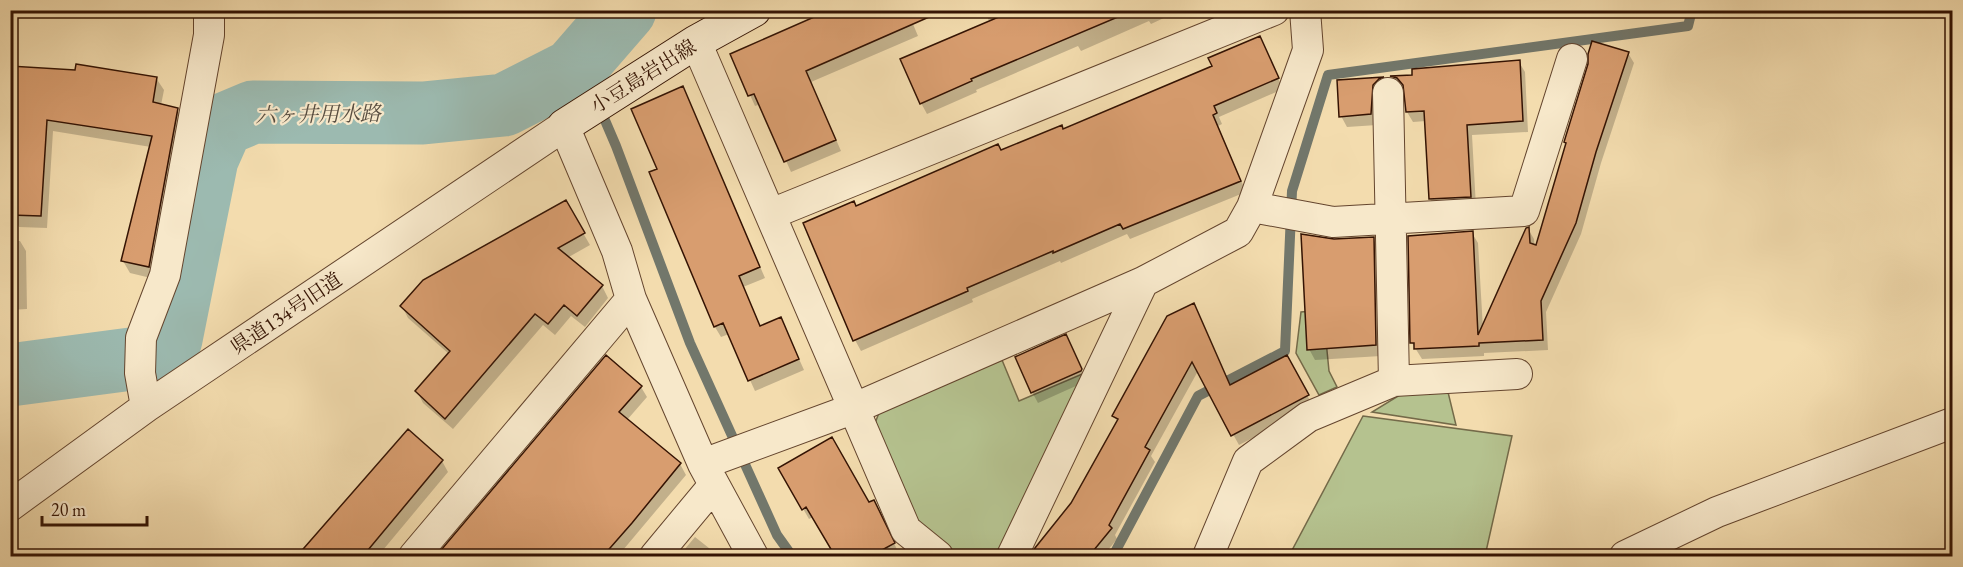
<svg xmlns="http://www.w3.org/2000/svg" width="1963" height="567" font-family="'EB Garamond','Noto Serif JP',serif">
<rect width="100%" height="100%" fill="#f3dcae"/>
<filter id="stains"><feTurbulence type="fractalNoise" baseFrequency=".00333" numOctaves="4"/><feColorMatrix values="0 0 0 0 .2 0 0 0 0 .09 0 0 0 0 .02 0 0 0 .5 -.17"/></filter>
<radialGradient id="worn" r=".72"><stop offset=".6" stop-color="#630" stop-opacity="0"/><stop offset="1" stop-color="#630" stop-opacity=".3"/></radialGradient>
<path fill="#b5c28f" stroke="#746a49" stroke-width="1.5" d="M 1323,310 L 1329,371 L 1337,387 L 1319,395 L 1296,353 L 1301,312 Z
M 1002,360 L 1019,401 L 1094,369 L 1000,556 L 950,556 L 915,521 L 874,426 L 880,410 Z
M 1447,388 L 1456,425 L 1372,412 L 1403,393 Z
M 1363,416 L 1512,436 L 1485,556 L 1289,556 Z"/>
<path fill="#0003" d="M 10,10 L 58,10 L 58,16 L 10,16 Z
M 907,10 L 918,36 L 811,82 L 841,151 L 791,172 L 761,104 L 755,106 L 732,55 Z
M 984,10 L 1181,10 L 1151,24 L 1149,21 L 1081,51 L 1078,46 L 976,90 L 977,92 L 927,114 L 921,103 L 990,23 Z
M 1260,38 L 1283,89 L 1219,117 L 1222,124 L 1218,126 L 1246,192 L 1130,239 L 1127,234 L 1061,263 L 1060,261 L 972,299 L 973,302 L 861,351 L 855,340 L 856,208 L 1001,152 L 1063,130 L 1214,66 Z
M 1628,53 L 1634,63 L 1601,163 L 1581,234 L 1546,312 L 1548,350 L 1484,353 L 1484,356 L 1422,359 L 1412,343 L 1472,233 L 1478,243 L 1483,329 L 1528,229 L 1534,239 L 1535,253 L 1567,144 L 1565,142 Z
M 1519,62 L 1525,72 L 1528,132 L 1472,135 L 1476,207 L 1437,209 L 1430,199 L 1426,121 L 1413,122 L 1407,112 L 1405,89 L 1398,87 L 1393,78 Z
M 10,68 L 156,78 L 164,90 L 161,105 L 177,109 L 184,122 L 155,279 L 130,273 L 123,261 L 151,147 L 53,131 L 47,228 L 19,227 L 12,214 L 16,139 L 10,139 Z
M 1383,78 L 1389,88 L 1377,125 L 1347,127 L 1341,116 L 1338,81 Z
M 688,99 L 765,278 L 743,287 L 760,327 L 781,319 L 804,370 L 755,391 L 729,334 L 721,337 L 715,327 L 651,173 L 658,170 Z
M 565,202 L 590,245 L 567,258 L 602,286 L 608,298 L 585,327 L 571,316 L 555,335 L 543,325 L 453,429 L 423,403 L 417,391 L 449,354 L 408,318 L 402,306 Z
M 1373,239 L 1379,249 L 1381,356 L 1315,360 L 1309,349 L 1334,241 Z
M 10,241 L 20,241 L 26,251 L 27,309 L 10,310 Z
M 1199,316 L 1231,386 L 1293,367 L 1313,407 L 1239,445 L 1198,371 L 1151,456 L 1155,462 L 1115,535 L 1117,539 L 1103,556 L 1043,556 L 1118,422 L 1114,416 Z
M 1066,336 L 1087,381 L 1038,403 L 1032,392 Z
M 606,358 L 641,387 L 647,397 L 627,420 L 680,464 L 686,475 L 618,556 L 437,556 Z
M 408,431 L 442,461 L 448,472 L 378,556 L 297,556 Z
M 780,469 L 869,504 L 880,512 L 899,554 L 895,556 L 837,556 L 813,517 L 809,519 Z
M 695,537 L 719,556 L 679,556 Z"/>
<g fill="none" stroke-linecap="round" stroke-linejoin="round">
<path stroke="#72776b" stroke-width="10" d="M 580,62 L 616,146 L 690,343 L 777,535 L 792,556
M 1113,556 L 1198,396 L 1285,351 L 1292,191 L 1328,75 L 1688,26 L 1692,10"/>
<path stroke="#9cbab0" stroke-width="63" d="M 10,375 L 154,356 L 171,339 L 207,159 L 222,125 L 253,112 L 423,113 L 504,105 L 573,70 L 625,10"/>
</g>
<path fill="#d89d6f" stroke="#341303" stroke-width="1.5" d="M 830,10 L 945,10 L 806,71 L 836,140 L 784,162 L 754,94 L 748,96 L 730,54 Z
M 1015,10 L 1132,11 L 971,79 L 972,81 L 920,104 L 900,59 Z
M 1260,36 L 1279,78 L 1214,106 L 1217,113 L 1213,115 L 1241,181 L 1123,229 L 1120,224 L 1053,253 L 1053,251 L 967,288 L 968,291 L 853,341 L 803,223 L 854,201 L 856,206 L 998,144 L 1001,150 L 1062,125 L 1063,129 L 1212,66 L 1208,58 Z
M 1592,41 L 1629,52 L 1596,152 L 1576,223 L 1541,301 L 1543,340 L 1479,343 L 1479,346 L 1414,349 L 1414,343 L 1410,343 L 1408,236 L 1473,231 L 1478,335 L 1526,228 L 1529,227 L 1530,243 L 1536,245 L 1566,143 L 1564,142 L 1588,64 L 1588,54 Z
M 1520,60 L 1523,121 L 1467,125 L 1471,197 L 1429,199 L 1424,111 L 1406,112 L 1403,85 L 1397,78 L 1390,76 L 1412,75 L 1412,69 Z
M 76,64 L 157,77 L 153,102 L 178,108 L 149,267 L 121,261 L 152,136 L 47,120 L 41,216 L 10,215 L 16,128 L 10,127 L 10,66 L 75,70 Z
M 1384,77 L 1379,79 L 1373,85 L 1371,114 L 1339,117 L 1337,80 Z
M 683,86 L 760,267 L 739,276 L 760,326 L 781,317 L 799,359 L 748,381 L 723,323 L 714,327 L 649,172 L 657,169 L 631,109 Z
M 566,200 L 585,233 L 558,248 L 603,285 L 577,316 L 564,305 L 548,324 L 535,314 L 445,419 L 415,391 L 450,351 L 400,306 L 423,280 Z
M 1301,234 L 1334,239 L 1374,237 L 1376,345 L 1307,350 Z
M 1194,303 L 1230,385 L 1287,355 L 1309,395 L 1231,436 L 1192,362 L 1145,447 L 1150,450 L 1109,525 L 1112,528 L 1089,556 L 1031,556 L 1035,548 L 1071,503 L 1118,419 L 1112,416 L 1167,316 Z
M 1066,334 L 1082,369 L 1081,371 L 1031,393 L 1015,357 Z
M 606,355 L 642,386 L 619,412 L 681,463 L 632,523 L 603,556 L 436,556 Z
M 408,429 L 443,460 L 363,556 L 297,556 Z
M 832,437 L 869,502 L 874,500 L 895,543 L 871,556 L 835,556 L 806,507 L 802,510 L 778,468 Z"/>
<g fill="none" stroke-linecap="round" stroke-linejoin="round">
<defs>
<path id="street" d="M 696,42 L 906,530 L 938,556
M 1252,207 L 1333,222 L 1524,211 L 1572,59
M 771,214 L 1274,10
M 1394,381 L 1517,374
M 146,407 L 140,373 L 141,338 L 165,275 L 209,35 L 209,10
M 703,464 L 855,408 L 1143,282 L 1238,232 L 1252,207 L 1308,50 L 1305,10
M 10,506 L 146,407 L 564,126 L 617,251 L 631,299 L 703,464 L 753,556
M 414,556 L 631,299
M 655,556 L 714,485
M 1012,556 L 1143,282
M 1208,556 L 1248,461 L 1308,417 L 1394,381 L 1388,93
M 1625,556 L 1717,512 L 1952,423"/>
<path id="secondary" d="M 564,126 L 696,42 L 754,10"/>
</defs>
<use href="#street" stroke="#64452e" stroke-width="32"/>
<use href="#secondary" stroke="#341303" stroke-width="35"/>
<use href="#street" stroke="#f7e8ca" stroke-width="30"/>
<use href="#secondary" stroke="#f7e8ca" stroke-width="33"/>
</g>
<g text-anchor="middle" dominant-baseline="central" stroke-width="4.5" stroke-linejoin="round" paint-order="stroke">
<g font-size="20" fill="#341303" stroke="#f7e8ca">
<text transform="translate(643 76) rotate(-32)">小豆島岩出線</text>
<text transform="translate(286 313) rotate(-34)">県道134号旧道</text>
</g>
<g font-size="21" font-style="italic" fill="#584d40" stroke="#f7e8ca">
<text transform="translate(318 114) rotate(-1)">六ヶ井用水路</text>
</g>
</g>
<rect width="1963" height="567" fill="none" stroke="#f3dcae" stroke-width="36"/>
<rect x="12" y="12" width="1939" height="543" fill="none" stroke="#341303" stroke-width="3"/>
<rect x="18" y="18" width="1927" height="531" fill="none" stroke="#341303" stroke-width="1.5"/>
<path d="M42 516v9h105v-9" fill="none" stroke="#341303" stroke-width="3"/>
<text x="51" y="516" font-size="18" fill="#341303" stroke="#f7e8ca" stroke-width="4.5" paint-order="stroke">20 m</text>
<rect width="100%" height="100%" filter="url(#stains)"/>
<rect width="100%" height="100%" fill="url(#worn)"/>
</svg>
